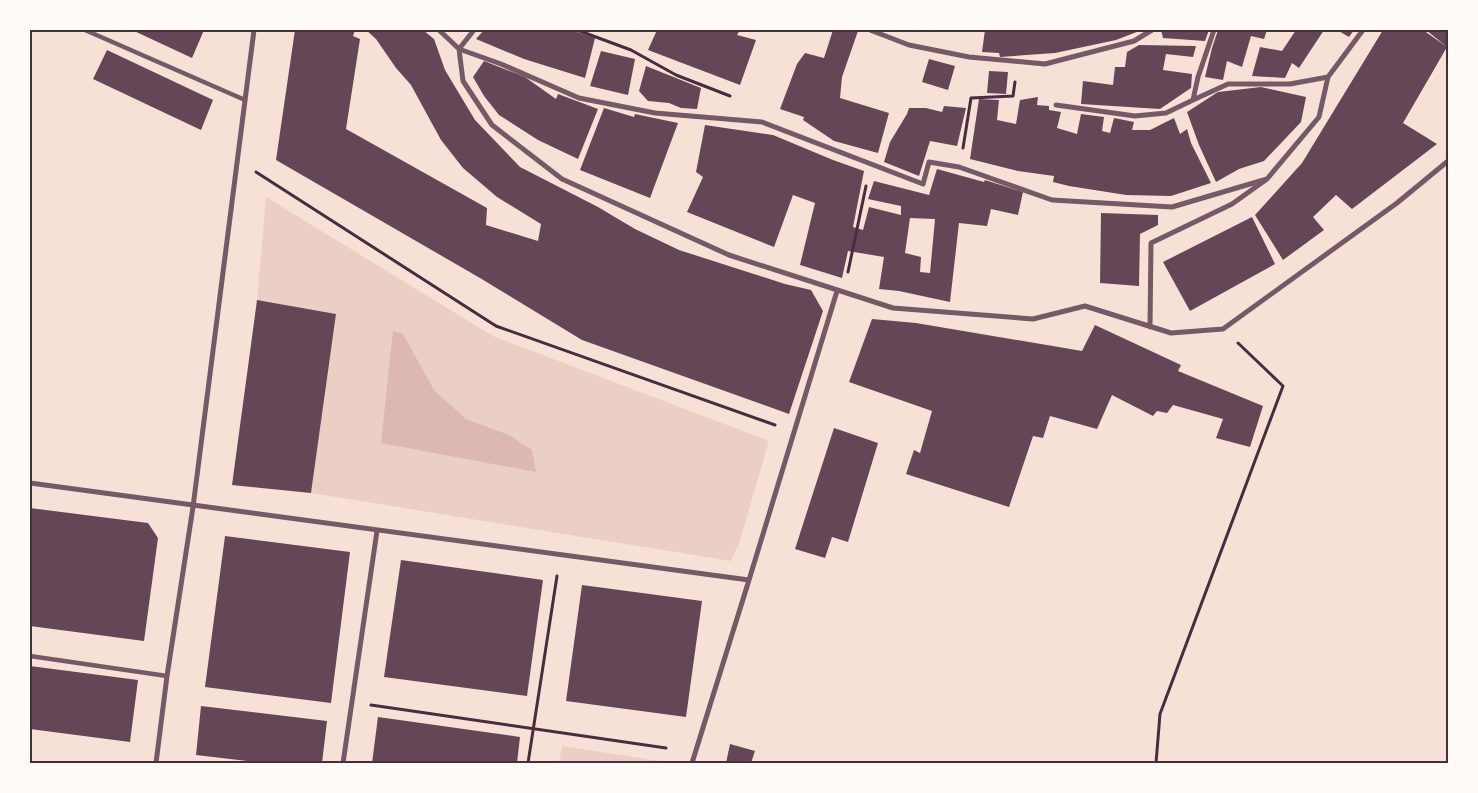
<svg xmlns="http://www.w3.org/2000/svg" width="1478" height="793" font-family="'Nunito Sans',sans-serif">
<rect width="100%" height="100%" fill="#f7e1d7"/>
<path fill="#ebcfc5" d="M 266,197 L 493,336 L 769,441 L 739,544 L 731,561 L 311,493 L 336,314 L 257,300 Z
M 562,746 L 660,761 L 658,763 L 559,763 Z"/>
<path fill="#dcb8b0" d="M 393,331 L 403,334 L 434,390 L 466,419 L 509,435 L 532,450 L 536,472 L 381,443 Z"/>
<path fill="#644757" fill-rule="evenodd" d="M 132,30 L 204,30 L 192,58 Z
M 295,30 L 355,30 L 353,36 L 360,39 L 346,129 L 487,208 L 486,225 L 538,241 L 541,224 L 497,197 L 463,168 L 441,140 L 411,85 L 396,68 L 376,39 L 366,30 L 423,30 L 434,39 L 445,70 L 475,120 L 520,167 L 598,207 L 635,229 L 679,250 L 785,284 L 811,290 L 823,311 L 789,414 L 582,340 L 480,278 L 276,160 Z
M 484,30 L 571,30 L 595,38 L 585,78 L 524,59 L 476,39 Z
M 657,30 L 740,30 L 737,35 L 756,40 L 740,85 L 648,50 Z
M 833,30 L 858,31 L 842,77 L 840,98 L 889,113 L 878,153 L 834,141 L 803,120 L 804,117 L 780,109 L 797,64 L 805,53 L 824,58 Z
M 985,30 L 1142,30 L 1116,40 L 1055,53 L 1000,57 L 999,53 L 982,52 Z
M 1161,30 L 1209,30 L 1205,41 L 1163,38 Z
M 1218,30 L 1267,30 L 1264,39 L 1251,36 L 1242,67 L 1227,61 L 1223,80 L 1205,77 L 1212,48 Z
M 1296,30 L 1324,30 L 1299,68 L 1292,63 L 1285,78 L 1252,76 L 1260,47 L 1282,51 Z
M 1337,30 L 1354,30 L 1349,37 Z
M 1383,30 L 1423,30 L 1447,47 L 1403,123 L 1437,144 L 1352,209 L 1336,195 L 1313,217 L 1324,230 L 1283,260 L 1255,215 L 1302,163 Z
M 1426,30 L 1448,30 L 1447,47 Z
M 1139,45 L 1196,46 L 1193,57 L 1166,54 L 1163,70 L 1192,74 L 1191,88 L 1160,109 L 1081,104 L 1083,81 L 1113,85 L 1115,67 L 1125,67 L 1127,52 Z
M 107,50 L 213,100 L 201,130 L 93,79 Z
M 601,51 L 635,59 L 628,95 L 590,86 Z
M 929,59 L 955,66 L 948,90 L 922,82 Z
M 484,61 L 525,77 L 556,99 L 558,94 L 598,109 L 578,159 L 538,140 L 499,115 L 484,96 L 473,77 Z
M 646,66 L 701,88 L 697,109 L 681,108 L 669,103 L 648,101 L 639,91 Z
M 989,71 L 1008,72 L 1006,94 L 987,93 Z
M 1261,87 L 1306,97 L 1301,122 L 1264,161 L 1239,169 L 1216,182 L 1199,145 L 1187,112 L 1218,92 Z
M 1038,97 L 1037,105 L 1049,106 L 1049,110 L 1061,112 L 1057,128 L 1077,134 L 1081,114 L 1104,117 L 1102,131 L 1110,133 L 1114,118 L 1134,122 L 1132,130 L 1150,130 L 1174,118 L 1180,134 L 1187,129 L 1191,143 L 1211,183 L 1171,196 L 1126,195 L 1069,186 L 1053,182 L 1054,176 L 1018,171 L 970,159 L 979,99 L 999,100 L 997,120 L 1016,124 L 1020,100 Z
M 944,106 L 966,108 L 957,146 L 930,141 L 919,176 L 884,162 L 890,142 L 907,114 L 909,108 L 926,108 L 942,112 Z
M 604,108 L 634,117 L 635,114 L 678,123 L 650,198 L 580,170 Z
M 705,125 L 773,135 L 833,160 L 864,171 L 853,227 L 863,230 L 869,207 L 901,215 L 901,206 L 868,199 L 874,181 L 929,195 L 937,169 L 984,182 L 985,180 L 1023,192 L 1018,215 L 991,209 L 987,226 L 959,223 L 950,302 L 899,291 L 879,289 L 884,257 L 848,251 L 842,278 L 800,265 L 815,203 L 793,195 L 774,247 L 687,212 L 703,177 L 696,172 ZM 910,218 L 935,219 L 930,273 L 920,272 L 921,257 L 905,253 Z
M 1101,213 L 1158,215 L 1158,225 L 1140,234 L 1139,286 L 1100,283 Z
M 1252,217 L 1275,264 L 1190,311 L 1163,262 Z
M 257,300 L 336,314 L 311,493 L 232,485 Z
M 872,319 L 916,323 L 1082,351 L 1095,325 L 1181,365 L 1178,371 L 1263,406 L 1250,447 L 1216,438 L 1223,419 L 1173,405 L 1167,413 L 1157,411 L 1153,416 L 1112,395 L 1097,429 L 1050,416 L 1043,438 L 1033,436 L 1009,507 L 906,474 L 914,450 L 920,453 L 932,411 L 849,382 Z
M 834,428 L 878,443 L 848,542 L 832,537 L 825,558 L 795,549 Z
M 30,508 L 148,523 L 158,538 L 144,641 L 30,626 Z
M 225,536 L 350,552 L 331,703 L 205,687 Z
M 401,560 L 543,580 L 527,696 L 384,677 Z
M 582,585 L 702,601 L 686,717 L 566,701 Z
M 30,666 L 138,680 L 130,742 L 30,729 Z
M 201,706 L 327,721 L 322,763 L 265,763 L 196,755 Z
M 378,717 L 520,737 L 517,763 L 372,763 Z
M 730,744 L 755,751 L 751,763 L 726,763 Z"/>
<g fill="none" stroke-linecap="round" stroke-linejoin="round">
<path stroke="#4a2c40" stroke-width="3" d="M 577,30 L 631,50 L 676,75 L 730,96
M 963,148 L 971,98 L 1013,96 L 1015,82
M 256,172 L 496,326 L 775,425
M 848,272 L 866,186
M 371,705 L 666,748
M 528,763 L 557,576
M 1156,763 L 1160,714 L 1283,386 L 1238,343"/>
<path stroke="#755966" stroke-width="4.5" d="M 85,30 L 245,100
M 30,656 L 167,676"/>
<path stroke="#755966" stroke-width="5" d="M 439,30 L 459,49 L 463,81 L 492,125 L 562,179 L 729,255 L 893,308 L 1033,319 L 1085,306 L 1171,333 L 1223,329 L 1397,203 L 1448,161
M 474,30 L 459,49 L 501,64 L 579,98 L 655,113 L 762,122 L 923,184 L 929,162 L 959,167 L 1052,200 L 1172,207 L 1267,179
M 870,30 L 909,45 L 969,57 L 1045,64 L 1134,41 L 1152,30
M 1193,100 L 1228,84 L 1290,84 L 1328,77
M 1056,105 L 1135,116 L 1166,113 L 1193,100 L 1198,77 L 1214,30
M 1150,327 L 1151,243 L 1232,204 L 1267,179 L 1319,117 L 1328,77 L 1363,30
M 30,483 L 749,580
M 156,763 L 167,676 L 193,507 L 254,30
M 343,763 L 377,531
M 692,763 L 749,580 L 837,291"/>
</g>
<rect width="1478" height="793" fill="none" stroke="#fffaf5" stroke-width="62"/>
<rect x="31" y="31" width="1416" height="731" fill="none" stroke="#4a2c40" stroke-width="2"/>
</svg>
